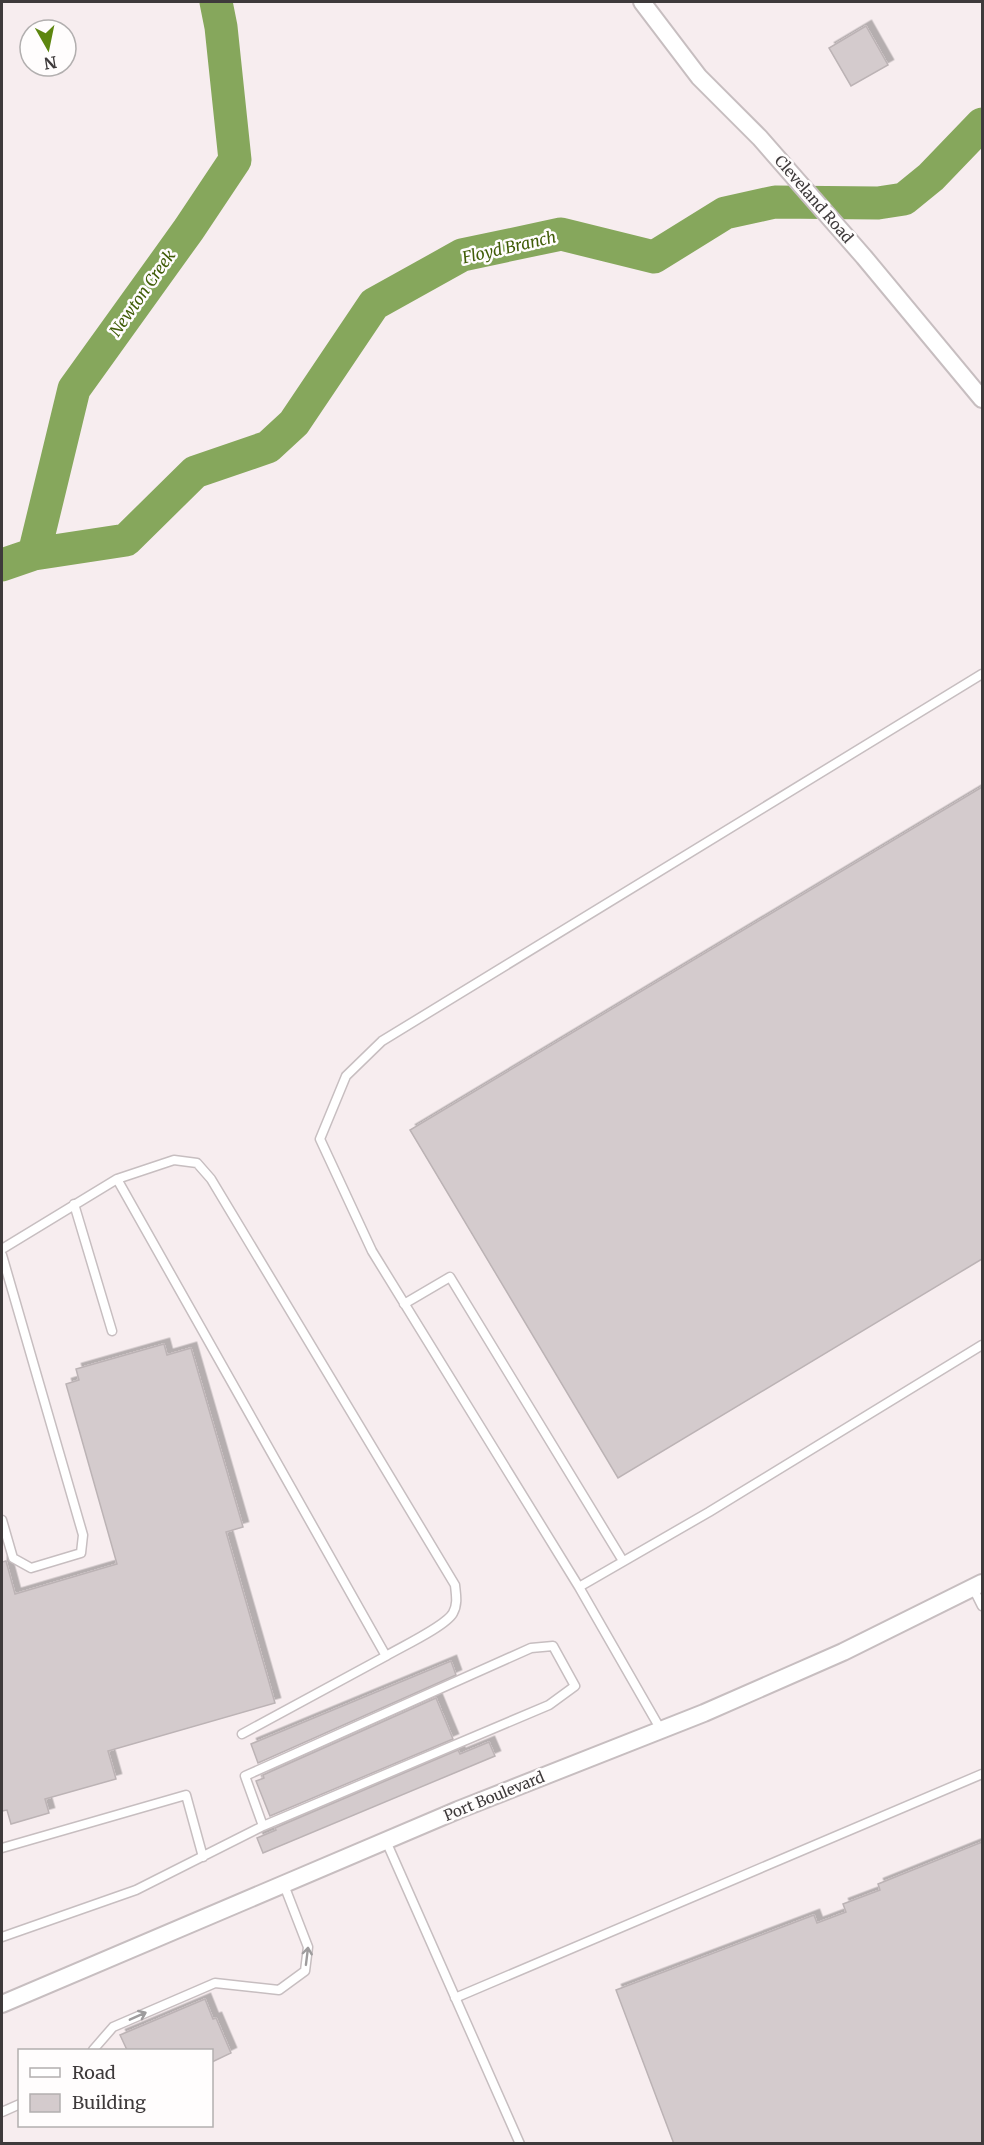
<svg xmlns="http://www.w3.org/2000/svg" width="984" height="2145" font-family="Merriweather,serif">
<defs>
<filter id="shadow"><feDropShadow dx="5.5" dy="-5.5" stdDeviation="0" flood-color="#0004"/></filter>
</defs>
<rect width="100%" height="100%" fill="#f7edef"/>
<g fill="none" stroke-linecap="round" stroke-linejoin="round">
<path stroke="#86a75c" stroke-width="33" d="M 34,554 L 126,540 L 195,472 L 268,447 L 294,423 L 374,304 L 462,255 L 561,234 L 654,257 L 725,213 L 775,202 L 878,203 L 904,199 L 931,177 L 982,124
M 2,565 L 34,554 L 74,389 L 189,229 L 235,160 L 221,27 L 216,2"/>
</g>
<path fill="#d4cbcd" stroke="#bcb3b5" stroke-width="1.5" filter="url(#shadow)" d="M 866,26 L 888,65 L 851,86 L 829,48 Z
M 982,787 L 982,1259 L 618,1478 L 410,1130 Z
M 164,1344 L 167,1355 L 191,1348 L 243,1527 L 226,1532 L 275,1703 L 108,1751 L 116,1779 L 45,1799 L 49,1813 L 11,1824 L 7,1810 L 2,1811 L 2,1562 L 6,1561 L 15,1594 L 117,1564 L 66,1384 L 79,1380 L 76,1369 Z
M 451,1661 L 456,1675 L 258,1763 L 251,1744 Z
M 436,1698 L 453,1739 L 270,1816 L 256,1781 L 264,1778 L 263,1775 Z
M 489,1742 L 495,1756 L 263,1853 L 257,1838 L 276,1830 L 275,1828 L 458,1750 L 460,1754 Z
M 982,1842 L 982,2144 L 674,2144 L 616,1990 L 814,1915 L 817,1923 L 846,1912 L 843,1904 L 880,1890 L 878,1884 Z
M 205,1999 L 213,2019 L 216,2018 L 231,2053 L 212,2062 L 212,2050 L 127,2050 L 120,2035 Z"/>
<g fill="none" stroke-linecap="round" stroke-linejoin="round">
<defs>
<path id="lane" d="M 117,1179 L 174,1160 L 197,1163 L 211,1179 L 455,1585 C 456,1595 458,1604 453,1613 C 446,1626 401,1647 386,1656
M 74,1204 L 112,1331
M 2,1249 L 117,1179 L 386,1656 L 242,1734
M 2,1255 L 83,1535 L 81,1553 L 31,1568 L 13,1558 L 2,1520
M 404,1304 L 450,1277 L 623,1561
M 579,1587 L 709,1512 L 982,1345
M 973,1588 L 982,1606
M 661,1730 L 579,1587 L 372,1251 L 320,1139 L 346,1076 L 382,1041 L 982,674
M 386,1841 L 520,2144
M 2,1848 L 186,1795 L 203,1857
M 2,1937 L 136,1890 L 263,1826 L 549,1705 L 575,1686 L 553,1646 L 531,1648 L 245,1776 L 263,1826
M 455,1998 L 982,1774
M 93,2050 L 113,2027 L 215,1983 L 279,1990 L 305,1971 L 308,1947 L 284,1885
M 2,2112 L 20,2104"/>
<path id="street" d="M 642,2 L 699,77 L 760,138 L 864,257 L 982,399
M 2,2004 L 458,1810 L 704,1713 L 843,1652 L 982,1583"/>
</defs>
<use href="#lane" stroke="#c7bec0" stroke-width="11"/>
<use href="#street" stroke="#c7bec0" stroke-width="20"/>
<use href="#lane" stroke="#fff" stroke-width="8"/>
<use href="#street" stroke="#fff" stroke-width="16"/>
</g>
<defs><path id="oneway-shaft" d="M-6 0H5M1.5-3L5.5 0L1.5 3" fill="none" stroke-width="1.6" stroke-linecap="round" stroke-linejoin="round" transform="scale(1.5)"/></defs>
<g stroke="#9e9c9d">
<use href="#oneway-shaft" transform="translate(307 1956) rotate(-83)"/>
<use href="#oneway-shaft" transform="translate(138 2016) rotate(-24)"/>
</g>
<g text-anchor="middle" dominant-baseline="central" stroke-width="5" stroke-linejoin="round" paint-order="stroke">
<g font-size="15" fill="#3e3a3b" stroke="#fffdfd">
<text transform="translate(814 199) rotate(49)">Cleveland Road</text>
<text transform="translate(494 1796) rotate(-22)">Port Boulevard</text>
</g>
<g font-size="16" font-style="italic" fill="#405d08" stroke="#fffdfd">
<text transform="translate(509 247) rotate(-13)">Floyd Branch</text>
<text transform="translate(142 293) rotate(-55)">Newton Creek</text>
</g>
</g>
<rect width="984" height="2145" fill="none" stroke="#3e3a3b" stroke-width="6"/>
<rect x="18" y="2049" width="195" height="78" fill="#fffdfd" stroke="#b2afaf" stroke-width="1.5"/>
<rect x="30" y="2068" width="30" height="9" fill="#ffffff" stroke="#b2afaf" stroke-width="1.5"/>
<text x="72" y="2079" font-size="18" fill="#3e3a3b">Road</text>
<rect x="30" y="2094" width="30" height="18" fill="#d4cbcd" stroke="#b2afaf" stroke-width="1.5"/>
<text x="72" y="2109" font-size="18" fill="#3e3a3b">Building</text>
<g transform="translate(48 48) rotate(171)"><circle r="28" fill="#fffdfd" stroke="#b2afaf" stroke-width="1.5"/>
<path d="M0-4.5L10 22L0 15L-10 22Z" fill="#5d860f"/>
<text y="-9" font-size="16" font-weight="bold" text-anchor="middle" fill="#3e3a3b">N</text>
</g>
</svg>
